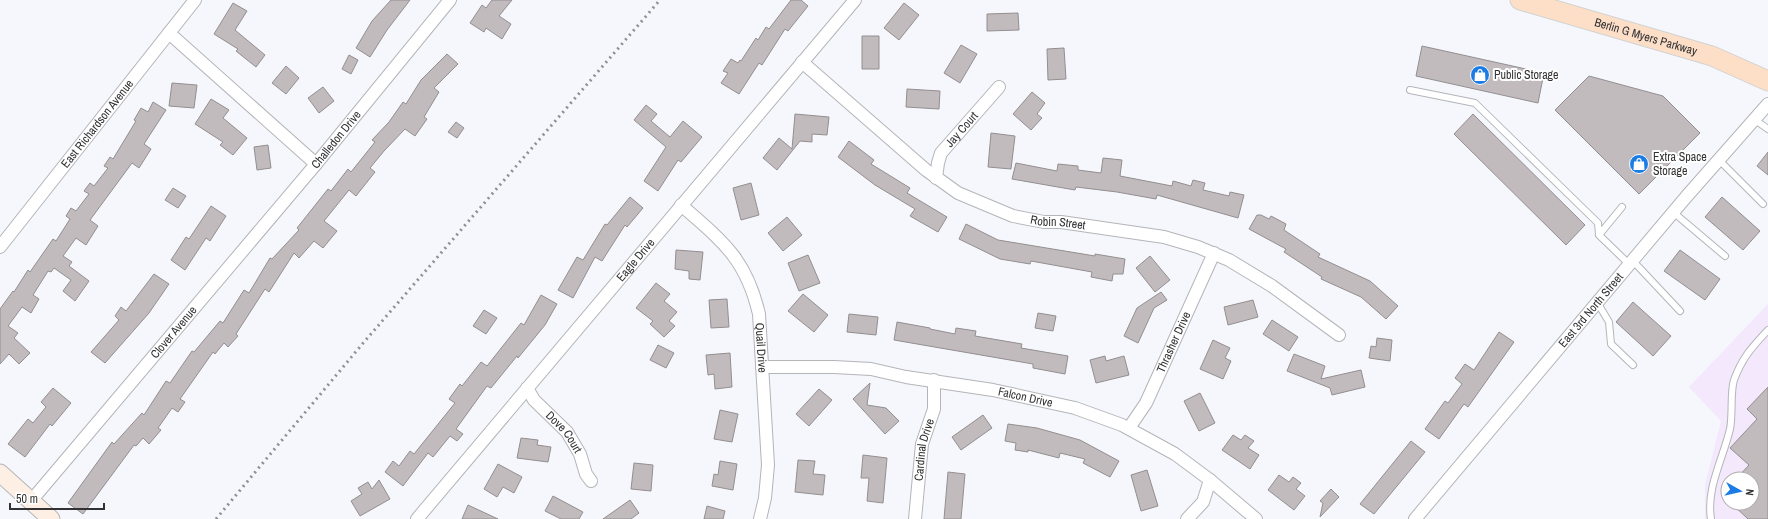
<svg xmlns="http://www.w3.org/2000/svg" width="1768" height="519" font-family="'Archivo Narrow',sans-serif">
<rect width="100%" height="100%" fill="#f6f7fc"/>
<path fill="#f4e8fc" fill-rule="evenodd" d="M 1768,304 L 1768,519 L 1705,519 L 1705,485 L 1721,421 L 1689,387 ZM 1728,479 L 1752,479 L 1752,503 L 1728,503 Z"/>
<path fill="#c1bbbd" stroke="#938e8f" d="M 391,0 L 410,0 L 387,30 L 370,57 L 356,48 L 372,21 Z
M 492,0 L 512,0 L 499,16 L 511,24 L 502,39 L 486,28 L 484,32 L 470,23 L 482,5 L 486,8 Z
M 791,0 L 801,0 L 808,6 L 788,31 L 785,29 L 762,65 L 759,63 L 739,94 L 721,83 L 728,73 L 723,71 L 731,59 L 738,63 L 740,60 L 741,61 L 756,38 L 758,40 L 766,27 L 769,29 Z
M 233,3 L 247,11 L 235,30 L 265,55 L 256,67 L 236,51 L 238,49 L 214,34 Z
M 904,3 L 919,15 L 899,40 L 884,28 Z
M 1018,13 L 1019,30 L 987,31 L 987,14 Z
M 862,36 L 879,36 L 879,69 L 862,69 Z
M 961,45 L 977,54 L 960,83 L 944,73 Z
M 1422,46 L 1544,73 L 1538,103 L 1416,76 Z
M 1064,48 L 1066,79 L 1048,80 L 1047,49 Z
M 447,54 L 458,64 L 434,88 L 439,92 L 424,117 L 427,119 L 415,136 L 405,129 L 384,151 L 370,168 L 375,172 L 356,196 L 349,190 L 324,221 L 337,231 L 323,248 L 314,241 L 299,258 L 294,253 L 269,292 L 265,289 L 236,334 L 238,336 L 228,347 L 224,343 L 215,354 L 213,352 L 180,399 L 185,402 L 178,412 L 172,408 L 158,428 L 161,430 L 149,444 L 143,438 L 136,446 L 134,445 L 83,514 L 68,503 L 112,442 L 114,444 L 142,413 L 144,415 L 166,381 L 170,383 L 192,351 L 194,352 L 220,321 L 223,323 L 244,290 L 249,293 L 270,258 L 272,259 L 299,230 L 297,228 L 328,189 L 331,191 L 348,169 L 351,172 L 375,142 L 372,140 L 389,122 L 403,102 L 406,104 L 421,80 Z
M 349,55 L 358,60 L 351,74 L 342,69 Z
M 286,66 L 299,78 L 286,94 L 272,83 Z
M 1589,76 L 1663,96 L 1700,133 L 1639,194 L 1555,110 Z
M 172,83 L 197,85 L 194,108 L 169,106 Z
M 323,87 L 334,101 L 319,113 L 308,98 Z
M 907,89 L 940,91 L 939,109 L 906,107 Z
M 1032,92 L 1045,103 L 1037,114 L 1042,118 L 1031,130 L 1013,114 Z
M 211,99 L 229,110 L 223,118 L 247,138 L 233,155 L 220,145 L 223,142 L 195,124 Z
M 153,102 L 166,110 L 144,144 L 151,149 L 139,168 L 132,163 L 90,220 L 98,226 L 86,245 L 76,238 L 63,256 L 72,262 L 69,266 L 89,281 L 75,301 L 63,291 L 71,280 L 54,268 L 51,272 L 48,271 L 33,295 L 39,299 L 31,313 L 22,307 L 8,326 L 18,333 L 14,338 L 30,353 L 19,364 L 9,354 L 0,364 L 0,309 L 13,291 L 14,292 L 28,270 L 30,272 L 53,239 L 56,241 L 70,219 L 66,216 L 71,208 L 76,211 L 89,194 L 84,191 L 90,183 L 94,186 L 108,168 L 104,166 L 110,157 L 113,159 L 136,121 L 134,120 L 141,108 L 148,112 Z
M 646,105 L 657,114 L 651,121 L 670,137 L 683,121 L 702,137 L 681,162 L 678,160 L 658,191 L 644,181 L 666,147 L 634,120 Z
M 795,114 L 829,117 L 827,135 L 812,134 L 812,142 L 800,141 L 777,170 L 763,158 L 779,138 L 792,149 Z
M 1473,114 L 1585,225 L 1566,245 L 1454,134 Z
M 456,122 L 464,128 L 457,138 L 448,132 Z
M 991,133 L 1015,136 L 1011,169 L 988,167 Z
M 849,141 L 874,160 L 871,164 L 910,188 L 907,193 L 947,217 L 938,232 L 910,216 L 915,209 L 875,185 L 838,157 Z
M 268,145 L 271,168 L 257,170 L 254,147 Z
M 1768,152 L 1768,175 L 1757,166 Z
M 1103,158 L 1122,160 L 1120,176 L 1172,186 L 1173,181 L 1191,186 L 1193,180 L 1205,183 L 1203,190 L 1229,196 L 1230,192 L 1244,195 L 1238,218 L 1157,195 L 1156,199 L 1117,192 L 1076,187 L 1075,190 L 1012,179 L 1016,163 L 1057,171 L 1058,164 L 1078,166 L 1078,170 L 1101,173 Z
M 751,183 L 759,215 L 741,220 L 733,188 Z
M 173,188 L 186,196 L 178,208 L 165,200 Z
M 630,197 L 643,208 L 627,227 L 625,225 L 602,261 L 595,257 L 573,298 L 558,290 L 577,257 L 583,260 L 605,224 L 607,225 Z
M 1722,197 L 1760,231 L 1743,250 L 1705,217 Z
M 211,206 L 226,216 L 210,241 L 206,238 L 185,270 L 171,260 L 186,237 L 189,239 Z
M 1257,215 L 1261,215 L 1269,219 L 1271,216 L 1286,224 L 1284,230 L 1320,254 L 1318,257 L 1370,281 L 1398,306 L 1386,319 L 1361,297 L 1321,279 L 1322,277 L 1284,252 L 1286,249 L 1249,229 Z
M 787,217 L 802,235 L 783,251 L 768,233 Z
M 966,224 L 998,240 L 1095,256 L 1095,254 L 1125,259 L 1123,274 L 1113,274 L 1112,281 L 1091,277 L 1092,272 L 1031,261 L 1030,264 L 1000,259 L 959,239 Z
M 676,250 L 703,252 L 700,280 L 689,279 L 689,271 L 675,269 Z
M 1680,250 L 1720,279 L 1705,300 L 1664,271 Z
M 808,255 L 820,283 L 799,291 L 788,263 Z
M 1150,256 L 1170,280 L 1155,292 L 1136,268 Z
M 154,274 L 169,284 L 149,313 L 105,363 L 91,352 L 119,320 L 115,316 L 121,307 L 126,311 Z
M 656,283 L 670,294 L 664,301 L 677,312 L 669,321 L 675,326 L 664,337 L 650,324 L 653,321 L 636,308 Z
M 1161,292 L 1167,300 L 1154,308 L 1138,343 L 1124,336 L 1137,308 Z
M 803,294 L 828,315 L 814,332 L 788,311 Z
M 541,295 L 557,304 L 545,325 L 518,358 L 517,356 L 491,388 L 487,386 L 456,429 L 463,434 L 457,441 L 450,436 L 433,457 L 428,453 L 403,486 L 385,472 L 393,461 L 399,466 L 410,451 L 414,454 L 455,403 L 449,399 L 460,384 L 462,386 L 481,362 L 487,366 L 521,323 L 524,325 Z
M 727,299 L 729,327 L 711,328 L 709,300 Z
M 1253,300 L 1258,317 L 1228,325 L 1224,307 Z
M 1633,302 L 1671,336 L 1653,356 L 1616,322 Z
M 484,310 L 497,318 L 486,334 L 473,326 Z
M 1038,313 L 1056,316 L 1053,331 L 1035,328 Z
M 849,314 L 878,317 L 876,335 L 847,332 Z
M 1272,320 L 1298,337 L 1289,351 L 1263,334 Z
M 897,322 L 930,328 L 930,329 L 955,334 L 956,328 L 976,331 L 975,336 L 1022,344 L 1021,348 L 1068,356 L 1065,374 L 1033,368 L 1033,364 L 894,340 Z
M 1499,332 L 1514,342 L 1468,407 L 1464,404 L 1439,439 L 1425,429 L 1445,401 L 1448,403 L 1462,384 L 1455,378 L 1465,364 L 1474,370 Z
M 1377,338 L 1392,340 L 1390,361 L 1369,358 L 1371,346 L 1376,347 Z
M 1213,340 L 1230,348 L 1225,358 L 1231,361 L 1223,379 L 1200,369 Z
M 658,345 L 674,353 L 666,368 L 650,360 Z
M 730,353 L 732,387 L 715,389 L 714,374 L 708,375 L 706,355 Z
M 1294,354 L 1325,366 L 1321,379 L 1361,370 L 1365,387 L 1332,395 L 1330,388 L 1287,371 Z
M 1105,356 L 1106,361 L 1124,356 L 1129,375 L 1096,383 L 1090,360 Z
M 870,383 L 867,405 L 886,408 L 899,421 L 885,434 L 853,399 Z
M 1768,387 L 1768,519 L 1748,519 L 1731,503 L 1752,503 L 1752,479 L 1736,479 L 1749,465 L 1730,448 L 1757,419 L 1747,409 Z
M 53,388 L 71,403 L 52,426 L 50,424 L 25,457 L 8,444 L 28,419 L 33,423 L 46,407 L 41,402 Z
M 819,389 L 832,400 L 809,426 L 796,414 Z
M 1200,393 L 1215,423 L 1199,431 L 1184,401 Z
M 720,410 L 738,414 L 732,442 L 714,439 Z
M 983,415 L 992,428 L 961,450 L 952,437 Z
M 1008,424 L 1037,428 L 1080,440 L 1119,461 L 1110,477 L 1083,463 L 1085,459 L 1060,453 L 1059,458 L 1028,450 L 1028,452 L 1015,450 L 1016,443 L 1005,441 Z
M 1233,435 L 1241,440 L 1245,435 L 1254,441 L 1248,448 L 1259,455 L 1250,469 L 1222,450 Z
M 521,438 L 538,440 L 537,445 L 551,447 L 548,462 L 517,458 Z
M 1411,441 L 1425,452 L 1374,514 L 1360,504 Z
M 863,455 L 887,458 L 883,503 L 867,501 L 869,478 L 861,478 Z
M 798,460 L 815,461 L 813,474 L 825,475 L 823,495 L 795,492 Z
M 720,461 L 737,464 L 733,490 L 712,486 L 714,474 L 718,475 Z
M 634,463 L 653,465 L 651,491 L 631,489 Z
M 498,464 L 522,477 L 514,493 L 503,487 L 497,497 L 484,489 Z
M 1147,470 L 1158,506 L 1141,511 L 1131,475 Z
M 948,472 L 965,474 L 961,519 L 944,519 Z
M 1279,475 L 1289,482 L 1293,477 L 1301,483 L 1296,489 L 1305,496 L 1294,510 L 1268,490 Z
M 379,480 L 390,499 L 360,516 L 351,501 L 362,494 L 358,488 L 368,482 L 372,489 Z
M 1331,489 L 1339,497 L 1320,517 L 1323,503 L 1320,501 Z
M 553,496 L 583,512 L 579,519 L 561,519 L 545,511 Z
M 630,500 L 639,513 L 631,519 L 603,519 Z
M 468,505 L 498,519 L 462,519 Z
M 707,506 L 725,511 L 723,519 L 704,519 Z"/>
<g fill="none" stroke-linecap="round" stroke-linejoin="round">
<defs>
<path id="lane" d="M 1410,90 L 1475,103 L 1598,223 L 1599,235 L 1629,264
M 1755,120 L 1768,129
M 1719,160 L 1763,204
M 1673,212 L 1725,256
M 1599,235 L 1622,207
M 1633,261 L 1680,311
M 1597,302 L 1609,322 L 1611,344 L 1633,365
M 1711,519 C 1706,488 1723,459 1730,429 C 1733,415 1730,392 1734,380 C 1742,358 1752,347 1768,330"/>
<g id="street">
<path d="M 169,33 L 316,164"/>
<path id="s1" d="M 802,62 L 926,170 L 958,193 L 1013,216 L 1044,222 L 1061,222 L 1164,237 L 1198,247 L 1229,260 L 1272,286 L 1339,335"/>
<path id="s2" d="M 936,178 L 938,163 L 941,153 L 999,87"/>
<path id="s3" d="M 681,205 C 722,241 746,258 759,314 L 768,465 L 765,498 L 760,519"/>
<path id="s4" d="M 0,247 L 195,0"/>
<path id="s5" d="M 762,367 L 834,367 L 871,369 L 906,377 L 993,390 L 1075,408 L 1122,425 L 1175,454 L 1210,480 L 1256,519"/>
<path id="s6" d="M 527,388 L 534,400 L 567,432 L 580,454 L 586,474 L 591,481"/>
<path id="s7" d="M 1129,428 L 1146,403 L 1214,253"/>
<path id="s8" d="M 31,501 L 316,164 L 450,0"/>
<path id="s9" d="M 417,519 L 855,0"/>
<path id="s10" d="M 915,519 L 922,444 L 934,409 L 934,380"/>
<path d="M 1187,519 L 1203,502 L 1210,480"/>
<path id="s11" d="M 1415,519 L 1686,197 L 1768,104"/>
</g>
<path id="secondary" d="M 0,473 L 51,519"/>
<g id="primary">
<path id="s12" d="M 1520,0 L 1712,56 L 1768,81"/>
</g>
</defs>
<use href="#lane" stroke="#b4b5b9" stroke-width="8"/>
<use href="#street" stroke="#b4b5b9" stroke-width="14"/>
<use href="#secondary" stroke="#b4b5b9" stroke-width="19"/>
<use href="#primary" stroke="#d2d2d2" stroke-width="21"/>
<use href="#lane" stroke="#fff" stroke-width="6"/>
<use href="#street" stroke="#fff" stroke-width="12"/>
<use href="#secondary" stroke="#feefe4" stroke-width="17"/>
<use href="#primary" stroke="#fddfc8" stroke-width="19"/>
<path stroke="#8f9093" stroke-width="3" stroke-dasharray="2 4" stroke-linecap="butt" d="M 216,519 L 364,342 L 660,0"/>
</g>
<defs>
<symbol id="shop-disc" viewBox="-11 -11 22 22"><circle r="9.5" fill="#1b7ce5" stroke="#fff"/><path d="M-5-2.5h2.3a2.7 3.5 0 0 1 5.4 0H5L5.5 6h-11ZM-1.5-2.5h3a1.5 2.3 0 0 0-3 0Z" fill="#fff"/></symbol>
</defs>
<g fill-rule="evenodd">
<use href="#shop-disc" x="1469" y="64" width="22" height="22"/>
<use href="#shop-disc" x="1628" y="153" width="22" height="22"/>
</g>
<g text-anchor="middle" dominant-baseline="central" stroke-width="4" stroke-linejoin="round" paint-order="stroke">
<g font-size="12" fill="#323234" stroke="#fff">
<text stroke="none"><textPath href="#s12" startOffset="131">Berlin G Myers Parkway</textPath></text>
<text stroke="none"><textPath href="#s4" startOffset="157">East Richardson Avenue</textPath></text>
<text stroke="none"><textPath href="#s2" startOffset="57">Jay Court</textPath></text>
<text stroke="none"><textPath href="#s8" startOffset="473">Challedon Drive</textPath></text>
<text stroke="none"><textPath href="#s1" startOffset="309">Robin Street</textPath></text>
<text stroke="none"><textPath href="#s9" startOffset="339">Eagle Drive</textPath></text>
<text stroke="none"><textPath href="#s11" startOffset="273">East 3rd North Street</textPath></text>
<text stroke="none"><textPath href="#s8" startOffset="221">Clover Avenue</textPath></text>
<text stroke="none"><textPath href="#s7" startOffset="97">Thrasher Drive</textPath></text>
<text stroke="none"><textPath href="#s3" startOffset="171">Quail Drive</textPath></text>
<text stroke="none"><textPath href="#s5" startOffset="266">Falcon Drive</textPath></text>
<text stroke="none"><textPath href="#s6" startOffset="58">Dove Court</textPath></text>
<text stroke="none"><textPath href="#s10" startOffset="70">Cardinal Drive</textPath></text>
</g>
<g font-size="12" fill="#323234" stroke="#fff" text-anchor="start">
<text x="1494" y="75">Public Storage</text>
<text x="1653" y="157">Extra Space<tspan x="1653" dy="14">Storage</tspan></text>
</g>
</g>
<g transform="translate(1740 491) rotate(98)"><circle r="19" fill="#ffffff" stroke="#adadae"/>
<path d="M0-3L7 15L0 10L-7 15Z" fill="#1b7ce5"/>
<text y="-6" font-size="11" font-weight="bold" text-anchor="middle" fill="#323234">N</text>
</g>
<path d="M10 503v6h94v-6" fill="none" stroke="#323234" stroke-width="2"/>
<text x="16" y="503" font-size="12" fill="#323234" stroke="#ffffff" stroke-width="3" paint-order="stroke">50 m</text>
</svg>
